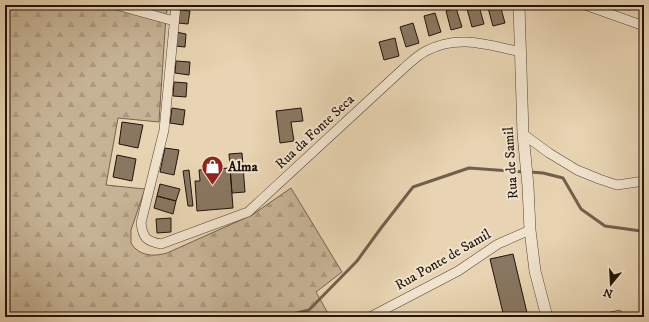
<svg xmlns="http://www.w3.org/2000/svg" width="649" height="322" font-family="'IM FELL DW Pica',serif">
<defs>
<pattern id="forest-firs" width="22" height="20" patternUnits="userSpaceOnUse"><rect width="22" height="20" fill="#c6b395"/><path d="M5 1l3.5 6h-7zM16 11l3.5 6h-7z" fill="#aa997f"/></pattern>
</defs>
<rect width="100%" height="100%" fill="#e8d4b2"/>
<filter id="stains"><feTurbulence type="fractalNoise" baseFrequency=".005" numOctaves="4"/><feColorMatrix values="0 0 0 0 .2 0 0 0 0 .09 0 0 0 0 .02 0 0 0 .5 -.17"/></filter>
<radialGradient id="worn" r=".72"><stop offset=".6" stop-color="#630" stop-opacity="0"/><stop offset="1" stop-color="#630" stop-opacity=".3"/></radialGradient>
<path fill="url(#forest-firs)" stroke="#746350" d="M 5,5 L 168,5 L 166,16 L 159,122 L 118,118 L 106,185 L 145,189 L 131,230 L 131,243 C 139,256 153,257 167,253 L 252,215 L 291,188 L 342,272 L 316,292 L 330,317 L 5,317 Z"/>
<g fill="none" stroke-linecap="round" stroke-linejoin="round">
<path stroke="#715f4d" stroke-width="3" d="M 530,172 L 543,173 L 563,178 L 581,209 L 605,226 L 641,231 L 644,229
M 281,317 L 309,310 L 357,261 L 381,228 L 413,187 L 469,168 L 524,172"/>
</g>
<path fill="#897761" stroke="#22130a" d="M 500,5 L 505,23 L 493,26 L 488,8 Z
M 479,6 L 484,24 L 472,27 L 467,9 Z
M 456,8 L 462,27 L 451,30 L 446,11 Z
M 180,10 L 190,11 L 188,24 L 178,23 Z
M 435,13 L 441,32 L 429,36 L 424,16 Z
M 413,23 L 419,43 L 406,47 L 400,27 Z
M 176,32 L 186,34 L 185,47 L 175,46 Z
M 395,38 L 399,56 L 384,60 L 379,42 Z
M 176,61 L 190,62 L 189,75 L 175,73 Z
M 174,82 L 187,83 L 186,97 L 173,96 Z
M 172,108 L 185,110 L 183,125 L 170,123 Z
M 301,108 L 303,121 L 291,122 L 294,141 L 280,143 L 276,111 Z
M 122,122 L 143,125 L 138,148 L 119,144 Z
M 165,148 L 179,150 L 174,175 L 160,172 Z
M 242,153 L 245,192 L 232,193 L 229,154 Z
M 117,155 L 136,159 L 132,181 L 113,177 Z
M 230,168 L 233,208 L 197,211 L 195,181 L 200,181 L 199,170 Z
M 189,170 L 193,206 L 188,206 L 183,171 Z
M 160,184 L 180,189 L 176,201 L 157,196 Z
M 157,196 L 176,201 L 173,214 L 154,208 Z
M 171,218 L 171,232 L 157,233 L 156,219 Z
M 513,254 L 528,317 L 504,317 L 490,259 Z"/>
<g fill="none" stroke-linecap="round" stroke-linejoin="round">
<defs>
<path id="service" d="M 600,317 L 619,313 L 620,317"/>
<path id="minor" d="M 116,5 L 174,21
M 176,5 L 164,130 L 141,223 C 143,238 146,241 161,244 L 248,212 L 404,68 C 411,62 418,55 426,51 C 458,34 488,45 521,52
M 585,5 L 644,26
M 523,134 L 549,153 L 577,170 L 599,179 L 617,185 L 644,181
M 370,317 L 458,271 L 498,244 L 530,230"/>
<path id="tertiary" d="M 519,5 L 523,134 L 528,186 L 530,230 L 535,271 L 547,317"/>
</defs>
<use href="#service" stroke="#544334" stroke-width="6"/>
<use href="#minor" stroke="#544334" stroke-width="10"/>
<use href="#tertiary" stroke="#544334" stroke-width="12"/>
<use href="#service" stroke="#f0e3cd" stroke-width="4.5"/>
<use href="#minor" stroke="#f0e3cd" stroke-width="9"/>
<use href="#tertiary" stroke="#f0e3cd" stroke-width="11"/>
</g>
<defs>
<symbol id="shop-pin" viewBox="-11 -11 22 30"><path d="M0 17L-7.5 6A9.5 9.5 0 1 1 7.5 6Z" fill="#8f2418" stroke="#f0e3cd"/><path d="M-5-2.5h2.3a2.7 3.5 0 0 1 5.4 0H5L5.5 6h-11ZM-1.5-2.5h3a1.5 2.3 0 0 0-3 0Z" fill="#fff"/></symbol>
</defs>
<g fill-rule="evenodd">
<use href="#shop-pin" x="200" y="154" width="25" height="34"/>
</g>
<g text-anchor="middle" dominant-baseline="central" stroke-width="4" stroke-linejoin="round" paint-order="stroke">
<g font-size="14" fill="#22130a" stroke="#f0e3cd">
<text transform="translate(315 132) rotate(-43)">Rua da Fonte Seca</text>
<text transform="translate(511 163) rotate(-94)">Rua de Samil</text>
<text transform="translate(443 260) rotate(-30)">Rua Ponte de Samil</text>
</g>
<g font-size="14" font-weight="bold" fill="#22130a" stroke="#f0e3cd" text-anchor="start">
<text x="228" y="167">Alma</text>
</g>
</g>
<rect width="649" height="322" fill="none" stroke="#e8d4b2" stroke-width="20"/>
<rect x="6" y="6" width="637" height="310" fill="none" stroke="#22130a" stroke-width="2"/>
<rect x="10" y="10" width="629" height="302" fill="none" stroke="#22130a"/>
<g transform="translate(611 284) rotate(198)" stroke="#f0e3cd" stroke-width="3" paint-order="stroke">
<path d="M0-3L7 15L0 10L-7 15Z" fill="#22130a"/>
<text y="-6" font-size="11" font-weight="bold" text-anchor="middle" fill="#22130a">N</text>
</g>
<rect width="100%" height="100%" filter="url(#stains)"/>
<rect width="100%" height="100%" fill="url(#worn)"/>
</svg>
